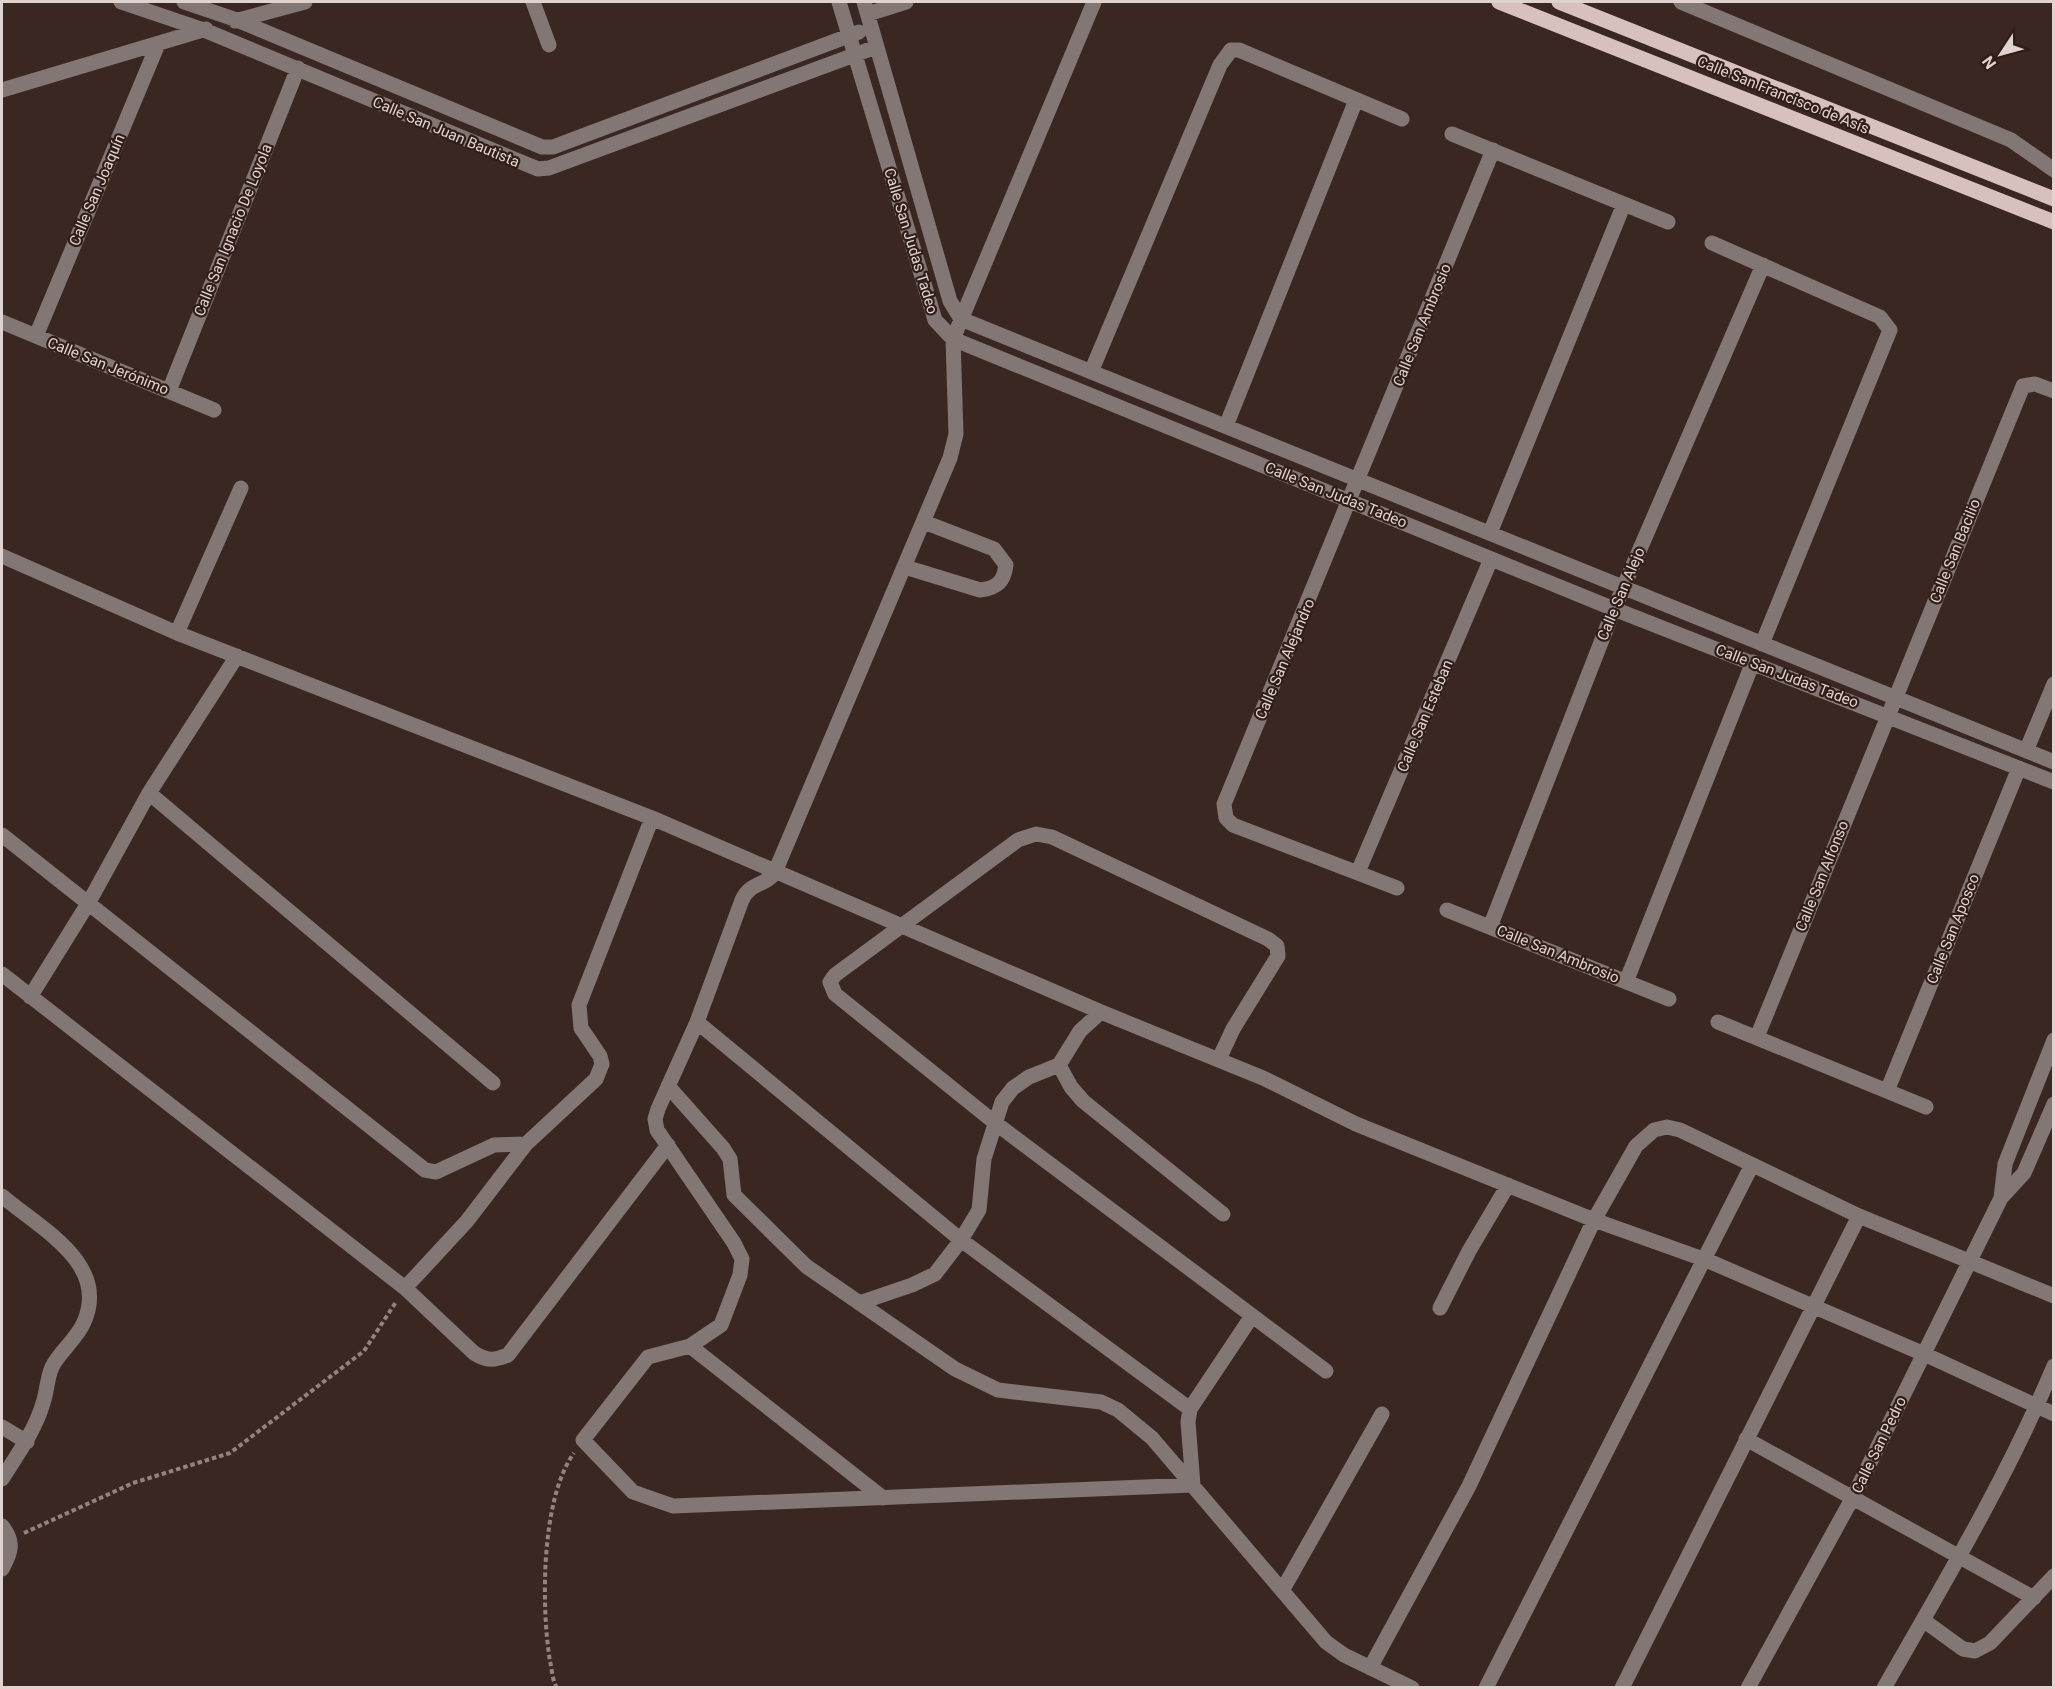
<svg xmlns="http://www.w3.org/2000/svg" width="2055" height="1689" font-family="Roboto,sans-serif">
<rect width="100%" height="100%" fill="#3b2722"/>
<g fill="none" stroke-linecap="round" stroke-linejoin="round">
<path stroke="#93827e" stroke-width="4" stroke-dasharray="4.5 3" stroke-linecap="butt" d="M 24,1533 L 133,1483 L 230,1453 L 364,1351 L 396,1302
M 557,1688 C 552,1680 552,1669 550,1661 C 541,1607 541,1498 574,1453"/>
<path stroke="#827774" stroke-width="15" d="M 121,2 L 204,30 L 538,169 L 549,168 L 876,47
M 184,2 L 237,20 L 542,147 L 553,147 L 859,32
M 533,2 L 549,45
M 839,2 L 935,320 L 953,339 L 1614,609 L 2054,782
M 864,2 L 950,301 L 961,319 L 2054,762
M 1681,2 L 2011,140 L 2054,170
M 868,14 L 906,2
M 235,21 L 305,2
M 2,90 L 206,29
M 1452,134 L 1668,222
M 1712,243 L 1880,317 L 1890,330 L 1762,644
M 2,322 L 214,410
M 36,336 L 158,44
M 1091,372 L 1220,65 L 1231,50 L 1239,50 L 1402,119
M 169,391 L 298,68
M 1226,426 L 1356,100
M 1490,533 L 1624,204
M 2,556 L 177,633 L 652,818 L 1101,1012 L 1263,1078 L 1356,1124 L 1594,1220 L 1706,1260 L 1924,1354 L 2054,1414
M 905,567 L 980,590 C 998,588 1004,581 1006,565 L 994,549 L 924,522
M 177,633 L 241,488
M 2026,751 L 2054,684
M 149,793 L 493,1083
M 2,835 L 425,1170 L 436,1172 L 494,1145 L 526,1144
M 1358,872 L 1491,559
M 1397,888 L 1233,825 L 1226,818 L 1224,804 L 1493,150
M 1447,910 L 1669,999
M 1490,927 L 1614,609 L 1763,265
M 2,974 L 405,1288 L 474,1353 C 487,1361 494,1361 508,1355 L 668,1145
M 1626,982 L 1753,662
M 30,997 L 89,902 L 149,793 L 237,656
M 697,1022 L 961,1240 L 1190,1409 L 1188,1422 L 1193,1485 L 673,1506 L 633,1492 L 583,1440 L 648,1357 L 690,1346 L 721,1325 L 740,1275 L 742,1259 L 734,1243 L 657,1130 L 655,1119 L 658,1109 L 697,1022 L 742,900 C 751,881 765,887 775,872 L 950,458 L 956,434 L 953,339 L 1094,2
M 1718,1022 L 1926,1107
M 1757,1037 L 2023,386 L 2035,384 L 2054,391
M 1219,1059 L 1233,1029 L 1278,956 L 1277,946 L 1268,939 L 1052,837 L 1036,834 L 1018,840 L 835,975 L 830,982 L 835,994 L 994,1122 L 1326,1371
M 1059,1065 L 1080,1031 L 1101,1012
M 668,1086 L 723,1148 L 730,1159 L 734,1195 L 806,1266 L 955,1369 L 998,1390 L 1101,1402 L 1118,1410 L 1152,1438 L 1326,1642 L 1344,1655 L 1412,1688
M 1887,1091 L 2019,768
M 2,1196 C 39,1228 110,1263 84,1322 C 77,1339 60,1351 52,1367 C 47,1378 47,1392 43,1403 C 35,1431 17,1455 2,1479
M 2001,1198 L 2005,1164 L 2054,1040
M 405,1288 L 467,1221 L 526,1144 L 596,1079 L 602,1064 L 600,1056 L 581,1028 L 579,1005 L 652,818
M 859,1303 L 912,1285 L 935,1274 L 961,1240 L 979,1210 L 984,1159 L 1002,1102 L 1013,1088 L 1029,1077 L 1059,1065 L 1071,1087 L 1083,1101 L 1223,1214
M 1440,1308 L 1469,1251 L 1508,1185
M 690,1346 L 883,1498
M 1190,1409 L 1252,1316
M 2,1427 L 27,1442
M 1746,1439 L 2034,1598
M 2,1526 C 15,1542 11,1553 2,1569
M 1283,1589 L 1382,1414
M 1923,1620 L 1963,1649 L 1975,1651 L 1990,1643 L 2054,1576
M 1370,1668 L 1469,1486 L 1594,1220 L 1636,1146 L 1654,1130 L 1667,1127 L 1680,1130 L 1859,1216 L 2054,1296
M 1486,1688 L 1752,1165
M 1622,1688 L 1859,1216
M 1748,1688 L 1853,1497 L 2001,1198 L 2024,1173 L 2054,1104
M 1884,1688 C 1944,1583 2007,1478 2054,1366"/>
<path stroke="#d8c1bc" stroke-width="15" d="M 1499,2 L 2054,222
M 1559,2 L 2054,199"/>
</g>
<g text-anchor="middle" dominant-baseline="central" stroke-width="4.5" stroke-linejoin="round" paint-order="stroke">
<g font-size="15" fill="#e0d2ce" stroke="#301d18">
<text transform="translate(1783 95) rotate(22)">Calle San Francisco de Asís</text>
<text transform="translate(446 132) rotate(23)">Calle San Juan Bautista</text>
<text transform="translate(97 190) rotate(-67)">Calle San Joaquín</text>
<text transform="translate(233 230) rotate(-68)">Calle San Ignacio De Loyola</text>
<text transform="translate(911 241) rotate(73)">Calle San Judas Tadeo</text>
<text transform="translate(1422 325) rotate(-68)">Calle San Ambrosio</text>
<text transform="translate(108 366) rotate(22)">Calle San Jerónimo</text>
<text transform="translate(1336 495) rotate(22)">Calle San Judas Tadeo</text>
<text transform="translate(1955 551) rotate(-68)">Calle San Bacilio</text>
<text transform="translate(1621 594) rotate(-67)">Calle San Alejo</text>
<text transform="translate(1285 659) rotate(-67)">Calle San Alejandro</text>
<text transform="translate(1787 676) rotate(21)">Calle San Judas Tadeo</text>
<text transform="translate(1425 716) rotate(-67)">Calle San Esteban</text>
<text transform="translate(1822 876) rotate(-68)">Calle San Alfonso</text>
<text transform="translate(1953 929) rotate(-68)">Calle San Aposco</text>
<text transform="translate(1558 954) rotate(22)">Calle San Ambrosio</text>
<text transform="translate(1879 1445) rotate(-64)">Calle San Pedro</text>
</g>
</g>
<rect width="2055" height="1689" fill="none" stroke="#e0d2ce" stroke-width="6"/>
<g transform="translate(2001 54) rotate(234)" stroke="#301d18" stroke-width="4.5" paint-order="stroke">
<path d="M0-4.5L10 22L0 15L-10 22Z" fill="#e0d2ce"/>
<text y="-9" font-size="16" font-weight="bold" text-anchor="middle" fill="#e0d2ce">N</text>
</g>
</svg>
